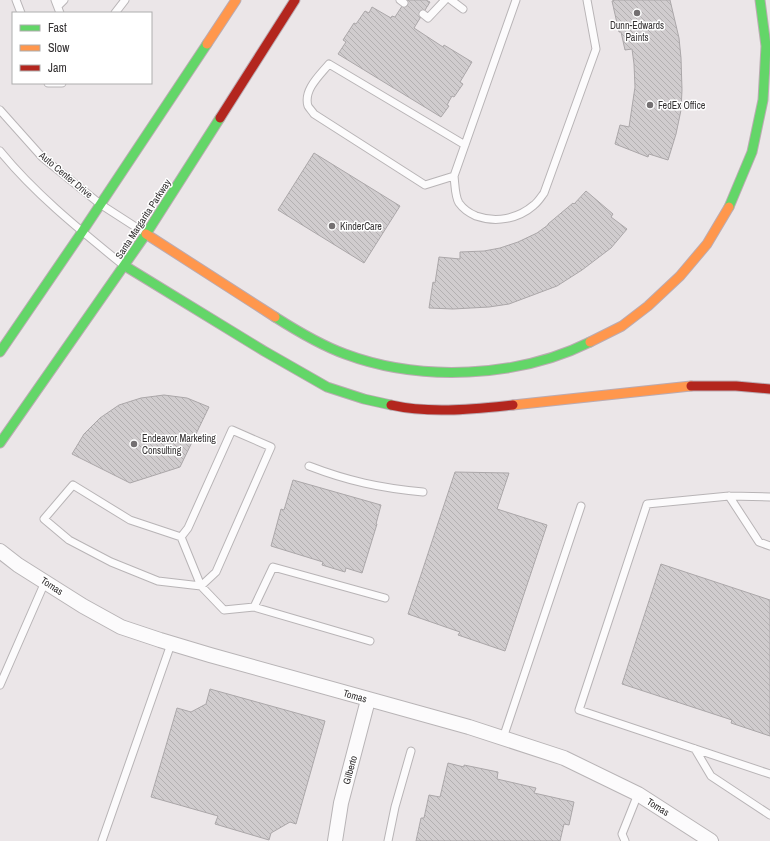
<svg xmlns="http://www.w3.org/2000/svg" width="770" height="841" font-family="'Archivo Narrow',sans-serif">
<defs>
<pattern id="building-back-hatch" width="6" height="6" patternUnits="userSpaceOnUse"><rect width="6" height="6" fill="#d0ccce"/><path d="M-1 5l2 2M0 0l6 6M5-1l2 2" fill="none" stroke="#b3b0b1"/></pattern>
</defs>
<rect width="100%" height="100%" fill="#ebe6e8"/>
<path fill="url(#building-back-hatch)" stroke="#aba7a9" d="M 406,0 L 426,0 L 430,2 L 414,28 L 443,47 L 444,45 L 472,62 L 460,82 L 463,84 L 454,97 L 452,96 L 447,105 L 449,106 L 441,117 L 338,54 L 346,42 L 343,40 L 354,23 L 356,24 L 365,11 L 369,13 L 372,7 L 391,18 L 392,16 L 395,17 Z
M 615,0 L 670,0 L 679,38 L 681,58 L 682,90 L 681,110 L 676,134 L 668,160 L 649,154 L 648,157 L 615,144 L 620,125 L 629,127 L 635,87 L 634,64 L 632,49 L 625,50 L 621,32 L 619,32 L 612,1 Z
M 314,153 L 400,206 L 364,263 L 278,210 Z
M 586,191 L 613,214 L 611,217 L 627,229 L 611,248 L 582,270 L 557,286 L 509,304 L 489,307 L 453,309 L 429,308 L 433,282 L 435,283 L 439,257 L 460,259 L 460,252 L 484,251 L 500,248 L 518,242 L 537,233 L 548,225 L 548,224 L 573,203 L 574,204 Z
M 164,395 L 187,398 L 209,407 L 180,467 L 130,483 L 72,454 L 84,434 L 100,418 L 119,405 L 141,398 Z
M 455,472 L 509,473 L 497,509 L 547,525 L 505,651 L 458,635 L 460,632 L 408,614 Z
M 293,480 L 381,505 L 376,524 L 377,524 L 362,573 L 346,568 L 345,572 L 322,565 L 323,562 L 271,546 L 281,509 L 284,510 Z
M 661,564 L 770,600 L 770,736 L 731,723 L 732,720 L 622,684 Z
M 210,689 L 325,721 L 296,824 L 290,822 L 271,833 L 269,840 L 215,824 L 218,816 L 151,797 L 177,708 L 191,712 L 206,704 Z
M 448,763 L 464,767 L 464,765 L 498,772 L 497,779 L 536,788 L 534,793 L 574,802 L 569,825 L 564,824 L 560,841 L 416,841 L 421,818 L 424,818 L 429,795 L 440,797 Z"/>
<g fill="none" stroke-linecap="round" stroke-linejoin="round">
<defs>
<path id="lane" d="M 16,0 L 21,13
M 55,0 L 60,13
M 400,0 L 404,3
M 451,0 L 463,9
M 58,6 L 64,0
M 115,13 L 125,0
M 423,14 L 428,18 L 445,0
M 48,83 L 62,83
M 0,110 L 42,157 L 100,204 L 145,233
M 465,145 L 329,64 C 320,75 303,90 308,106 C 309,108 312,111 314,114 L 425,185 L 454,176 L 516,0
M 0,151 C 35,194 80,230 123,265
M 454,176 C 455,184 455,197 459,203 C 464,210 469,213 476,216 C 496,223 518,219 534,205 C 538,202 541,197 544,193 L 596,49 L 587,0
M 232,430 L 271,447 L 216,572 L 201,586 L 158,581 L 111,562 L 69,540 L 44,519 L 73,485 L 130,520 L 181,537 L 188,528 Z
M 309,466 C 348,481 380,488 423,492
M 729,496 L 759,542 L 770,546
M 770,497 L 729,496 L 647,504 L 579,710 L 770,774
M 181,537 L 201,586 L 224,610 L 254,607 L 370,641
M 254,607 L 273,567 L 385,598
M 0,685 L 45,582
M 503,738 L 581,506
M 695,749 L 711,776 L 770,815
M 102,841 L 171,644
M 388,841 L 395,807 L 411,751
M 625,841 L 622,834 L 638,794"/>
<path id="street" d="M 0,551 L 18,565 L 83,606 L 121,627 L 160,640 L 210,655 L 469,727 L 564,758 L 638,794 L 711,841
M 335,841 L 341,803 L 368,700"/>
<path id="fast" d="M 729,207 L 752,152 L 763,100 L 766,46 L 760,0
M 125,266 L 264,351 L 327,387 L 364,399 L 391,405
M 275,317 C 297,331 320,345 345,354 C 420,382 518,378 590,342
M 0,352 L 82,232 L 207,44
M 0,443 L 146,234 L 220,118"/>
<path id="slow" d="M 207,44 L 236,0
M 146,234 L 275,317
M 590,342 L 622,326 L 648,306 L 680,276 L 707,244 L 729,207
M 513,405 L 691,386"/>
<path id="jam" d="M 220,118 L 295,0
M 691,386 L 736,386 L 770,389
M 391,405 C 431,414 473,409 513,405"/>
</defs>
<use href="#lane" stroke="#b8b4b6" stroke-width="9"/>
<use href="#street" stroke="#b8b4b6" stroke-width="16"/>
<use href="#fast" stroke="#bbabb2" stroke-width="11"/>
<use href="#slow" stroke="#bbabb2" stroke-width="11"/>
<use href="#jam" stroke="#bbabb2" stroke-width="11"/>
<use href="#lane" stroke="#fcfbfc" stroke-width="7"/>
<use href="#street" stroke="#fcfbfc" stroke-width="14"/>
<use href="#fast" stroke="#63d668" stroke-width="9"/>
<use href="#slow" stroke="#ff974d" stroke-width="9"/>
<use href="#jam" stroke="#b3261e" stroke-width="9"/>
</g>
<g fill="#747072" stroke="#fff" stroke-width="1.5">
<circle cx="637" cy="13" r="4"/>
<circle cx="650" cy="105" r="4"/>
<circle cx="332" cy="226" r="4"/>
<circle cx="134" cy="444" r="4"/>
</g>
<g text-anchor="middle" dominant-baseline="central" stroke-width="3" stroke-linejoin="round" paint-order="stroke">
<g font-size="10" fill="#343132" stroke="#fff" text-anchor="start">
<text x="637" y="25" text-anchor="middle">Dunn-Edwards<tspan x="637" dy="12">Paints</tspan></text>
<text x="658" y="105">FedEx Office</text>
<text x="340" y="226">KinderCare</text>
<text x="142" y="438">Endeavor Marketing<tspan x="142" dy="12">Consulting</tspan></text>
</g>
<g font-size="10" fill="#343132" stroke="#fff">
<text transform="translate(66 175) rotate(40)">Auto Center Drive</text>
<text transform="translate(143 219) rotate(-57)">Santa Margarita Parkway</text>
<text transform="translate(52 586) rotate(33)">Tomas</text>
<text transform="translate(355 696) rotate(16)">Tomas</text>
<text transform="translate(350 770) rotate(-75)">Gilberto</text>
<text transform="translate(658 807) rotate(32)">Tomas</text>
</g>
</g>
<rect x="12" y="12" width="140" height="72" fill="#ffffff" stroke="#aeadad"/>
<rect x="20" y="25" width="20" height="6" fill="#63d668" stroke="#aeadad"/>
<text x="48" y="32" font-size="12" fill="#343132">Fast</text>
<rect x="20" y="45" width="20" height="6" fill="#ff974d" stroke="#aeadad"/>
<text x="48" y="52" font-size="12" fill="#343132">Slow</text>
<rect x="20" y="65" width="20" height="6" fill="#b3261e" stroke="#aeadad"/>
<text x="48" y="72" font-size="12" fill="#343132">Jam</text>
</svg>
